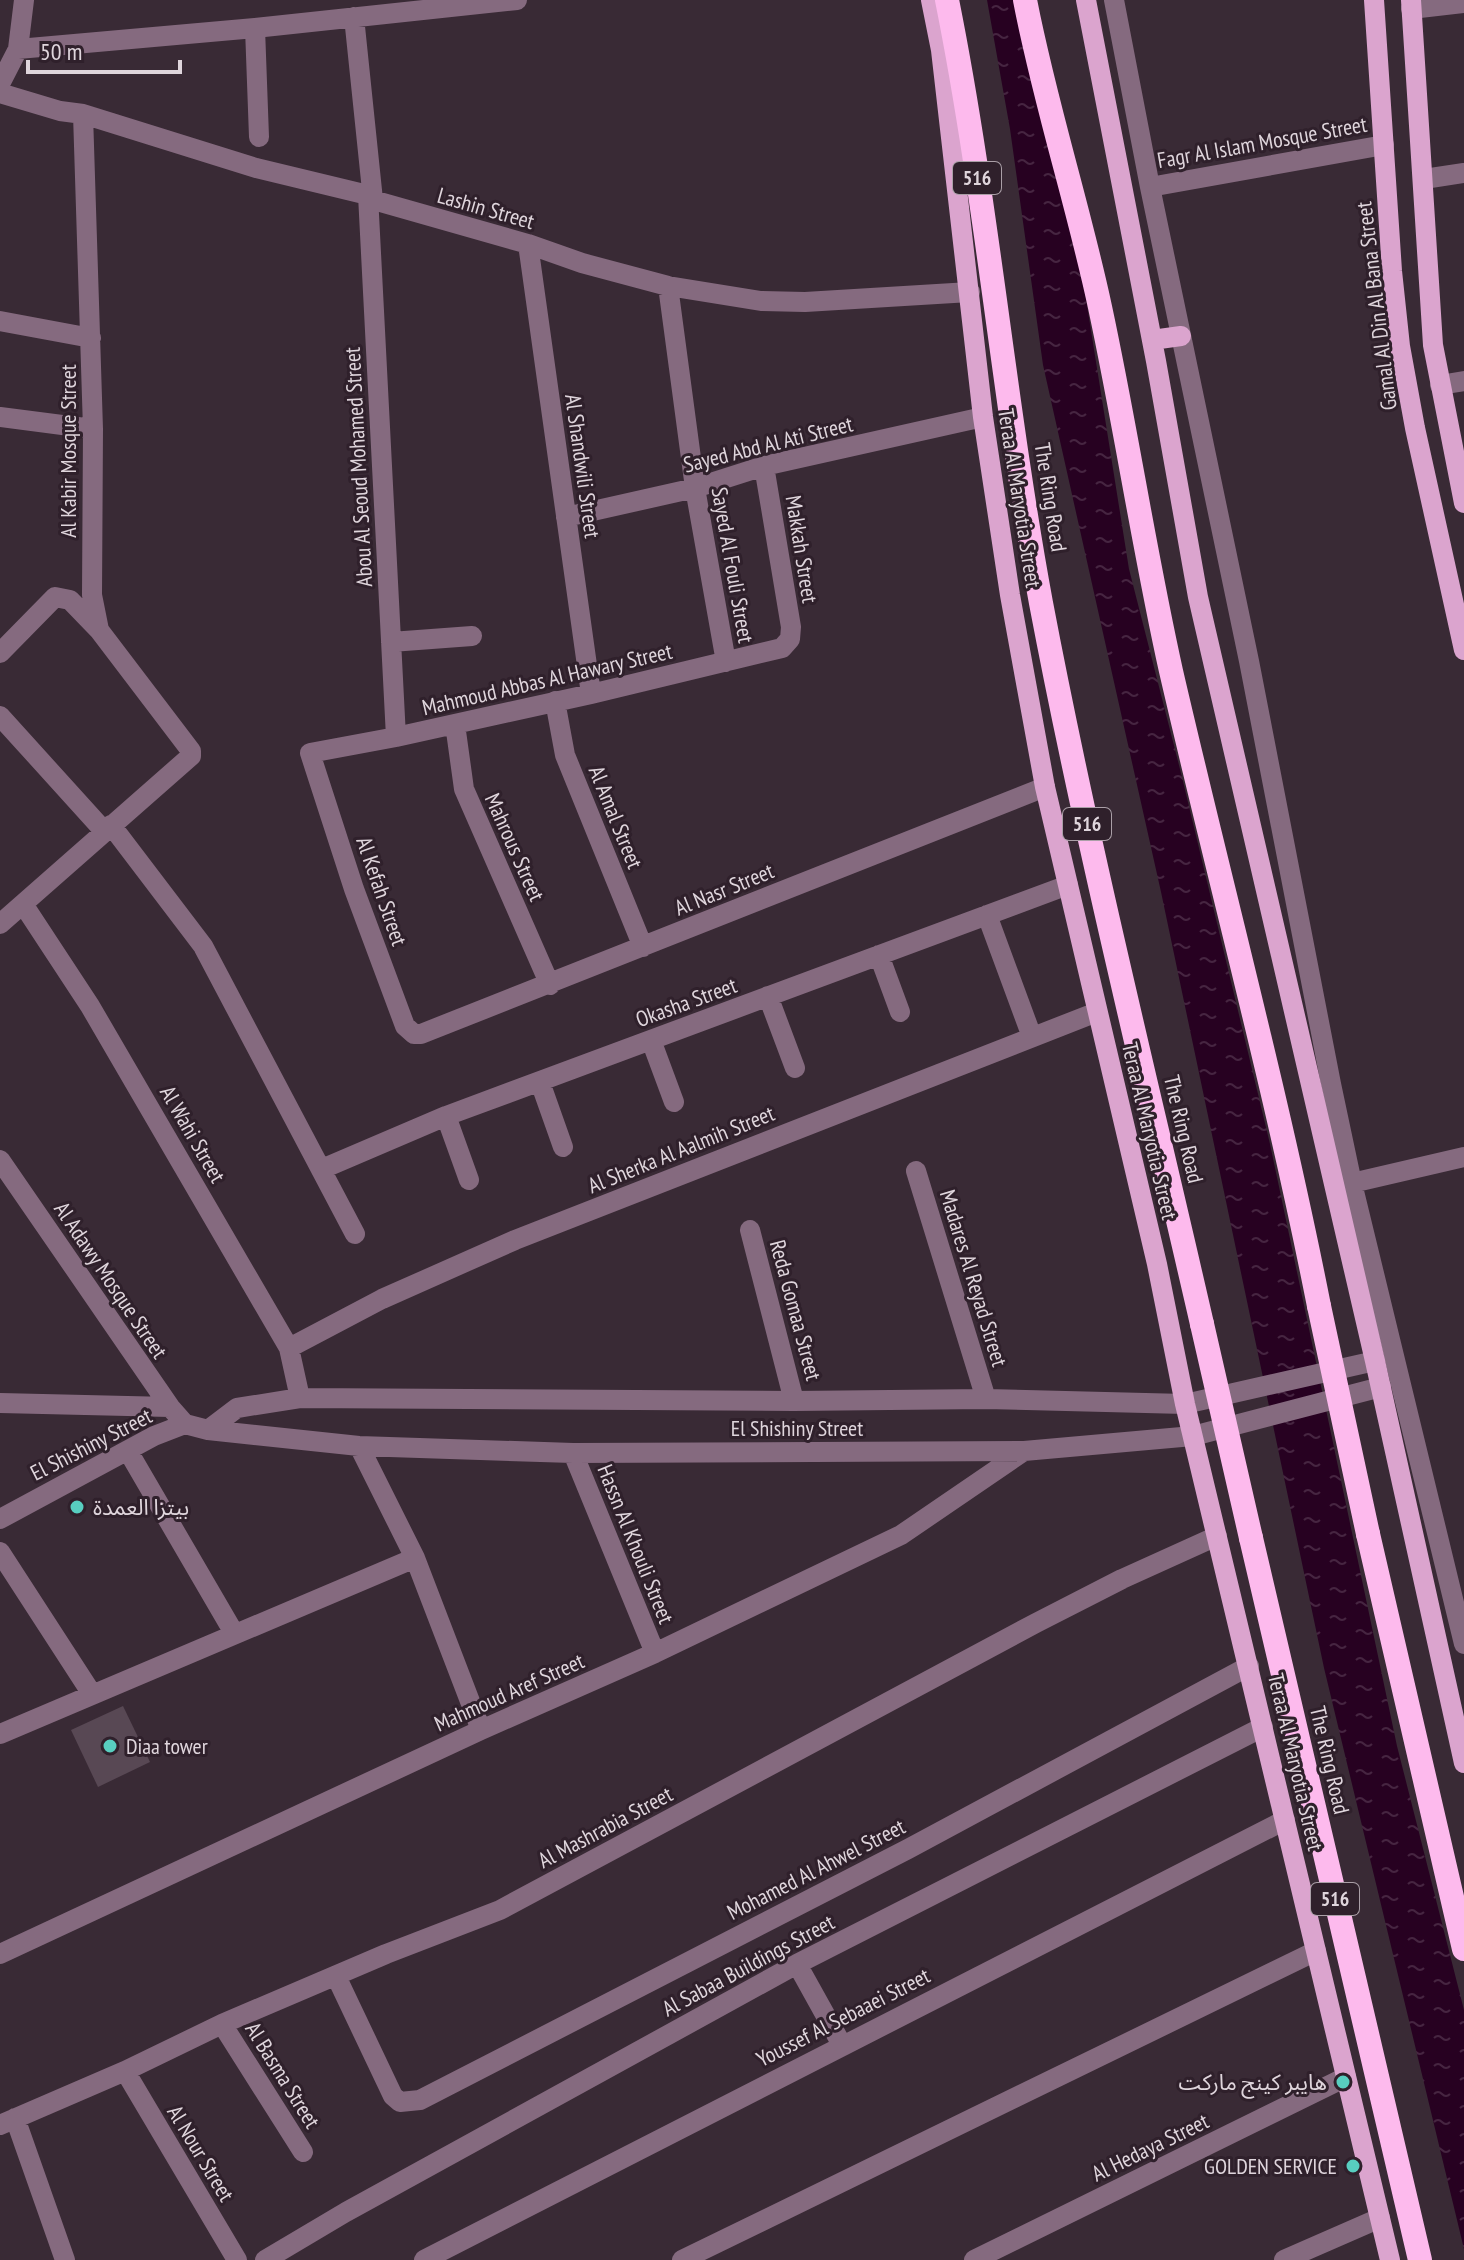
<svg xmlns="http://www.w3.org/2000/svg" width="1464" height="2260" font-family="'PT Sans Narrow','Noto Sans Arabic',sans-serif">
<defs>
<pattern id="water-ripples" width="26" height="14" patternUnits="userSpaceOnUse" patternTransform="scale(2)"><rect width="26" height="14" fill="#270121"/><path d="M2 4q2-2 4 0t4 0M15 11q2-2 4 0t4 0" fill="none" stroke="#462541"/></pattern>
</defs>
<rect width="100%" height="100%" fill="#392a35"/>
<path fill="url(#water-ripples)" d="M 987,0 L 1032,0 L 1054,98 L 1129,569 L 1181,773 L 1270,1144 L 1397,1746 L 1464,2010 L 1464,2249 L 1324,1668 L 1161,892 L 1043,365 L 1010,129 Z"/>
<path fill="#584854" d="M 123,1706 L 150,1762 L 98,1787 L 71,1730 Z"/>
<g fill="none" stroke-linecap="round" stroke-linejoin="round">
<path stroke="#856a7f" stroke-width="20" d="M 1114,0 L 1150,187 L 1249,661 L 1331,1084 L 1352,1183 L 1464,1644
M 1411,9 L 1464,3
M 354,17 L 373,200
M 255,28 L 259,137
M 18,49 L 255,28 L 517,0
M 0,84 L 18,49 L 24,0
M 0,93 L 60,111 L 83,114 L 256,168 L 368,195 L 373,200 L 528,244 L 582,263 L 668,286 L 761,301 L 805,302 L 970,292
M 1424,179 L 1464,173
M 1150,187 L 1384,145
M 368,195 L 396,737
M 528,244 L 591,694
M 668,286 L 695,488 L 726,662
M 0,321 L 91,338
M 1440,385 L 1464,381
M 0,417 L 93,429
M 764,466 L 791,627 L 790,639 L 782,648 L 591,694 L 396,737 L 310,753 L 354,889 L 405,1026 L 414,1034 L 421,1034 L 1045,787
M 566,517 L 695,488 L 764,466 L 983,417
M 391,642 L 472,636
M 0,653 L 55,597 L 70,600 L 99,630
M 555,701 L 565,755 L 643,947
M 0,716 L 105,832
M 455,724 L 464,789 L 550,985
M 111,825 L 203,946 L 355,1234
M 23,904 L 90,1006 L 289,1348 L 300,1398
M 987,915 L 1032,1037
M 0,924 L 191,756 L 191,751 L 99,630 L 92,595 L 93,429 L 83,114
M 879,955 L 900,1012
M 768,996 L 795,1068
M 651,1040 L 674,1102
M 540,1082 L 563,1147
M 446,1116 L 469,1180
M 0,1160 L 170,1407 L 185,1424
M 322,1169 L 446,1116 L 1068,885
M 916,1171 L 986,1399
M 1352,1183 L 1464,1157
M 750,1230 L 794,1401
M 289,1348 L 382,1299 L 515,1240 L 1097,1012
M 0,1403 L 170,1407
M 208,1430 L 237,1408 L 300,1398 L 794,1401 L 986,1399 L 1185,1404 L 1375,1361
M 359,1446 L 415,1558 L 481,1730
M 128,1451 L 234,1633
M 573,1453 L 655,1653
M 0,1519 L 154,1436 L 185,1424 L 208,1430 L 359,1446 L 573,1453 L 1024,1451 L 1193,1436 L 1381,1387
M 0,1552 L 92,1694
M 0,1734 L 415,1558
M 0,1954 L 481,1730 L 655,1653 L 901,1535 L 1024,1451
M 797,1964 L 842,2045
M 336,1976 L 393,2096 L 400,2102 L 420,2100 L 908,1849 L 1249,1666
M 222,2024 L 303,2152
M 125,2071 L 237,2260
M 15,2118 L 65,2260
M 0,2125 L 125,2071 L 222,2024 L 386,1954 L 500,1910 L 1036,1623 L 1122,1579 L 1217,1536
M 265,2260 L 346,2212 L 797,1964 L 1263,1727
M 424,2260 L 1285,1820
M 682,2260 L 1316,1951
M 974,2260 L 1346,2077
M 1284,2260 L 1380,2218"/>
<path stroke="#dba4ce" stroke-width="20" d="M 931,0 L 941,50 L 983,417 L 1010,595 L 1045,787 L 1157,1264 L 1185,1404 L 1390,2260
M 1086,0 L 1156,361 L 1198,597 L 1375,1361 L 1464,1763
M 1374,0 L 1392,271 L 1400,346 L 1415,428 L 1464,650
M 1411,0 L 1433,345 L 1464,503
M 1152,340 L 1181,336"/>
<path stroke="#fdbaed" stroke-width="24" d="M 947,0 C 987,199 1004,403 1041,603 C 1087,845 1147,1084 1202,1324
M 1025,0 C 1045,104 1078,204 1100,307 C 1126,428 1144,550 1171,671 C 1220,883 1277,1093 1319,1306
M 1368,1534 L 1464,1949
M 1251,1538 L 1420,2260"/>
<path stroke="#fdbaed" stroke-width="24" d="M 1319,1306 L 1368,1534
M 1202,1324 L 1251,1538"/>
</g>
<g fill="#58cec0" stroke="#2f202b" stroke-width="3">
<circle cx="77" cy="1507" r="8"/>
<circle cx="110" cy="1746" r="8"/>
<circle cx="1343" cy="2082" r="8"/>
<circle cx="1353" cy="2166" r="8"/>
</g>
<g text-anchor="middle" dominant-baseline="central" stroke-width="6" stroke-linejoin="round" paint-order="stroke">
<g fill="#2f202b" stroke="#aa9fa7" stroke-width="2">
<rect x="953" y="162" width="48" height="32" rx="6"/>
<rect x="1063" y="808" width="48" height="32" rx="6"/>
<rect x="1311" y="1883" width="48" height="32" rx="6"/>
</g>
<g font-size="20" font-weight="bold" fill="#dfd5dc">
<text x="977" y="178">516</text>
<text x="1087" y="824">516</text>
<text x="1335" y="1899">516</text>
</g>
<g font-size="22" fill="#dfd5dc" stroke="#2f202b">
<text transform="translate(1262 142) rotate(-10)">Fagr Al Islam Mosque Street</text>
<text transform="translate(486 208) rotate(16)">Lashin Street</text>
<text transform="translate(1376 306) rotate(-97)">Gamal Al Din Al Bana Street</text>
<text transform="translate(768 444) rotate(-14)">Sayed Abd Al Ati Street</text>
<text transform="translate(68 451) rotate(-90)">Al Kabir Mosque Street</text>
<text transform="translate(583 466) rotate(82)">Al Shandwili Street</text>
<text transform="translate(358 467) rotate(-93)">Abou Al Seoud Mohamed Street</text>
<text transform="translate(1051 497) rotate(81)">The Ring Road</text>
<text transform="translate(1020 498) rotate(81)">Teraa Al Maryotia Street</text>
<text transform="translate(802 549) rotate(81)">Makkah Street</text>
<text transform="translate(733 565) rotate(80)">Sayed Al Fouli Street</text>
<text transform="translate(547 679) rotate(-13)">Mahmoud Abbas Al Hawary Street</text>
<text transform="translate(616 817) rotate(68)">Al Amal Street</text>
<text transform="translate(515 847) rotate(66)">Mahrous Street</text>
<text transform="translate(724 889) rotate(-22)">Al Nasr Street</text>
<text transform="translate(382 891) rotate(71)">Al Kefah Street</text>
<text transform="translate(686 1002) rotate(-20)">Okasha Street</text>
<text transform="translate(1184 1129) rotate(77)">The Ring Road</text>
<text transform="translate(1150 1131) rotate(77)">Teraa Al Maryotia Street</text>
<text transform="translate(193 1134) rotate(60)">Al Wahi Street</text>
<text transform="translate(681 1149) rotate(-22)">Al Sherka Al Aalmih Street</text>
<text transform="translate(974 1278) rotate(73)">Madares Al Reyad Street</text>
<text transform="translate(111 1280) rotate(56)">Al Adawy Mosque Street</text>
<text transform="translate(796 1310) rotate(75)">Reda Gomaa Street</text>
<text x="797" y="1428">El Shishiny Street</text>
<text transform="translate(91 1444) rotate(-27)">El Shishiny Street</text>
<text transform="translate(636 1544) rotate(68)">Hassn Al Khouli Street</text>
<text transform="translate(509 1692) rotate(-24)">Mahmoud Aref Street</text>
<text transform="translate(1330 1760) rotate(77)">The Ring Road</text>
<text transform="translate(1296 1762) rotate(77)">Teraa Al Maryotia Street</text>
<text transform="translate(605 1827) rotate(-28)">Al Mashrabia Street</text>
<text transform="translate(816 1869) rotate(-27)">Mohamed Al Ahwel Street</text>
<text transform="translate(748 1965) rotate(-28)">Al Sabaa Buildings Street</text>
<text transform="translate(843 2017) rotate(-27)">Youssef Al Sebaaei Street</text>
<text transform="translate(283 2075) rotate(58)">Al Basma Street</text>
<text transform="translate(1150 2147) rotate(-26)">Al Hedaya Street</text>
<text transform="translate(201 2153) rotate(59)">Al Nour Street</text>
</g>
<g font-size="22" fill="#dfd5dc" stroke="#2f202b" text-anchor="start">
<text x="93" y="1507">بيتزا العمدة</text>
<text x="126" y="1746">Diaa tower</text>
<text x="1327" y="2082" text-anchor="end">هايبر كينج ماركت</text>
<text x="1337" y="2166" text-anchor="end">GOLDEN SERVICE</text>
</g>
</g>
<path d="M28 60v12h152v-12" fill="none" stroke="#dfd5dc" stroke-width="4"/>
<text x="40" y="60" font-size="24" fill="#dfd5dc" stroke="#2f202b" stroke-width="6" paint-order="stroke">50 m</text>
</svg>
